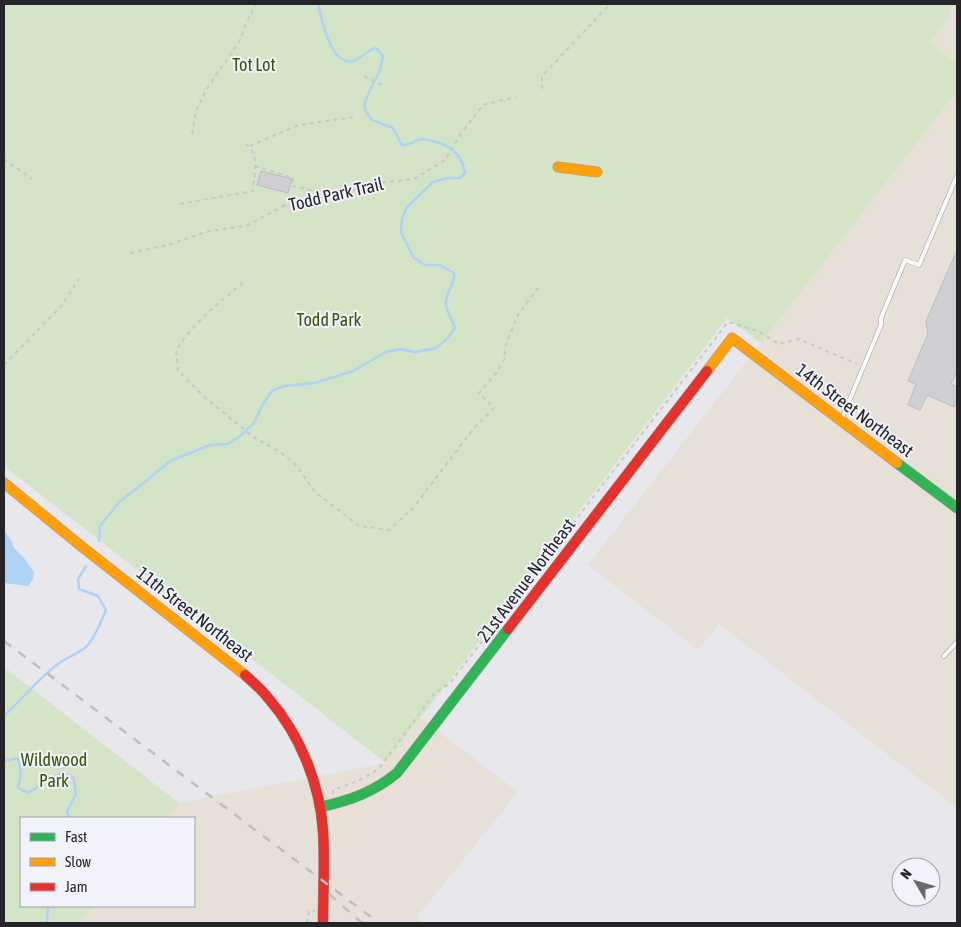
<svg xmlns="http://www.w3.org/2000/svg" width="961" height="927" font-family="'Asap Condensed',sans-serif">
<rect width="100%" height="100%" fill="#e7e7ec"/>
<path fill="#e6e0d7" d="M 952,4 L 957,4 L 957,64 L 930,43 L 947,20 Z
M 957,91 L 957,808 L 719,624 L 698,650 L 588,565 Z
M 421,718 L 518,792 L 417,917 L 422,923 L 78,923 L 93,906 L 194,906 L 194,818 L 167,818 L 179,803 L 386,763 Z"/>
<path fill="#d3e4c7" d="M 4,4 L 952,4 L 947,20 L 930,43 L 957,64 L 957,91 L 761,343 L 727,318 L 386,763 L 4,466 Z
M 4,667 L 179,803 L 167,818 L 21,818 L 21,906 L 93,906 L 78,923 L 4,923 Z"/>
<path fill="#afd3f5" d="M 4,530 L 11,540 L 14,548 L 24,558 L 34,572 L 33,579 L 28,586 L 4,583 Z"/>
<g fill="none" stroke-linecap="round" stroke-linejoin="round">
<path stroke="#afd3f5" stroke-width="2.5" d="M 99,541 L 100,526 L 120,501 L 140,486 L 170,461 L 210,445 L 228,444 L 239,437 L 254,423 L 263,404 L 273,390 L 285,386 L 315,383 L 353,371 L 386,352 L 400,349 L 415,352 L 436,348 L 448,338 L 455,328 C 452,318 445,311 446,301 C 447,291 455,284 454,273 L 440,265 L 425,265 L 414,258 L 401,233 L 402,219 L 407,207 L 433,182 L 447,178 L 460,178 L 465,173 C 462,155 451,145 433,141 C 430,141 425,139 421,139 C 415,140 411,145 402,145 L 393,128 L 372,120 L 365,110 L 365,101 L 380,70 L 383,56 L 376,48 C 366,50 362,59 352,61 C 330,65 322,19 318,4
M 4,716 C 22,699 38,679 58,664 C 67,657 81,653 88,645 C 96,635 101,622 106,610 L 98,596 L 79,589 L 78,579 L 86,566
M 4,761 L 18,758 L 21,773 L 18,788 L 28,793 L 62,772 L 74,778 L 76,794 L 67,811 L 69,818
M 47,923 L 48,906"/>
</g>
<path fill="#d0d0d4" stroke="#bcbcc0" d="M 261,171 L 292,179 L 288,193 L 257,185 Z
M 957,250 L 957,371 L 951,384 L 957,387 L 957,399 L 954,407 L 927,395 L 920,410 L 908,405 L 916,384 L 908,381 L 928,334 L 926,321 Z"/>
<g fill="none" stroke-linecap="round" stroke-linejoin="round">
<defs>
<path id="lane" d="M 842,418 L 881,325 L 881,318 L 905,260 L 919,265 L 957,176
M 944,656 L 957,642"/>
<path id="fast" d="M 897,463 L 957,508
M 320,807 C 349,801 374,792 397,773 L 508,629"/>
<path id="slow" d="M 558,167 L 597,172
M 707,371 L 732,338 L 897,463
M 4,483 L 81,546 L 245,675"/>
<path id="jam" d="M 508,629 L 707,371
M 245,675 C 253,682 262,690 269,699 C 300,735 320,784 323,831 C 325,861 323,893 323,923"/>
</defs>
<use href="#lane" stroke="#9f9fa2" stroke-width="5"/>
<use href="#fast" stroke="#9f9fa2" stroke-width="11"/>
<use href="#slow" stroke="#9f9fa2" stroke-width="11"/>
<use href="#jam" stroke="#9f9fa2" stroke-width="11"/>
<path stroke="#c8c8c9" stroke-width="2" stroke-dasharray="4 4" stroke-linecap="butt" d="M 364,76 L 384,86
M 542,89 L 542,78 L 545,73 L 610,4
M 192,134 L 196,111 L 206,90 L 239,42 L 248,19 L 256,4
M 250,146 L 298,125 L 355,117
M 4,159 L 32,179
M 255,166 L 293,178 L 292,186 L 332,195
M 180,204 L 253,191 C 254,172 261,154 243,141
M 130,253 L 168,245 L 209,231 L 246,226 L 289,203 L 334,196 L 376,183 L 414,179 L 444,161 L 460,135 L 483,105 L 516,97
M 243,283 C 218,303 194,323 176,350 L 178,370 L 202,395 L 252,436 L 280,452 L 296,465 L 315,492 L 359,526 L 389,530 L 413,508 L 474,428 L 494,408 L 479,393 L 496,373 L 504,360 L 506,344 L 518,315 L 541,284
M 4,365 L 62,305 L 79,279
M 333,794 L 333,790 C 350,784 366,779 380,767 L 434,694 L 450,683 L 728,322 L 758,331 L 779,344 L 799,339 L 801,340 L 857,364
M 307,923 L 309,911 L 315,911"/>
<use href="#lane" stroke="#fbfbfc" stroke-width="4"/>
<use href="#fast" stroke="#30b455" stroke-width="10"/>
<use href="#slow" stroke="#ff9f0a" stroke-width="10"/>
<use href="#jam" stroke="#e5322d" stroke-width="10"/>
<path stroke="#bfbfc0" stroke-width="2.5" stroke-dasharray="9 9" stroke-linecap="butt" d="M 4,641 L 379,923
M 329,894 L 362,923"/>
</g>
<g text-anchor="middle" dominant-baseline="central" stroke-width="4" stroke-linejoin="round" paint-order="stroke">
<g font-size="18" fill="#355709" stroke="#f2f2fb">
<text x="254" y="64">Tot Lot</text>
<text x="329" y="319">Todd Park</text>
<text x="54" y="759">Wildwood<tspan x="54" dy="21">Park</tspan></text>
</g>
<g font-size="18" fill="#252529" stroke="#f2f2fb">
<text transform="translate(336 194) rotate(-13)">Todd Park Trail</text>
<text transform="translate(855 410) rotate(37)">14th Street Northeast</text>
<text transform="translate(526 580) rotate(-53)">21st Avenue Northeast</text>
<text transform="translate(195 614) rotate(38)">11th Street Northeast</text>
</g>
</g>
<rect width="961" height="927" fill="none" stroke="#252529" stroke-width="10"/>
<rect x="20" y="817" width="175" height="90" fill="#f2f2fb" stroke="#a0a0a7"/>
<rect x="30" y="833" width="25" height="8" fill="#30b455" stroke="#a0a0a7"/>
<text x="65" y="842" font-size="15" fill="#252529">Fast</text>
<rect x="30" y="858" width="25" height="8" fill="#ff9f0a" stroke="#a0a0a7"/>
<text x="65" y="867" font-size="15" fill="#252529">Slow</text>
<rect x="30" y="883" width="25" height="8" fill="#e5322d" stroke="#a0a0a7"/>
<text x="65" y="892" font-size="15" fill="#252529">Jam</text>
<g transform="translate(916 882) rotate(308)"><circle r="24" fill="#f2f2fb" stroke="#a0a0a7"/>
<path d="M0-4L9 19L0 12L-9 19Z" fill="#69696d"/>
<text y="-8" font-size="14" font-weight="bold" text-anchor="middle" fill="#252529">N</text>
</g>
</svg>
